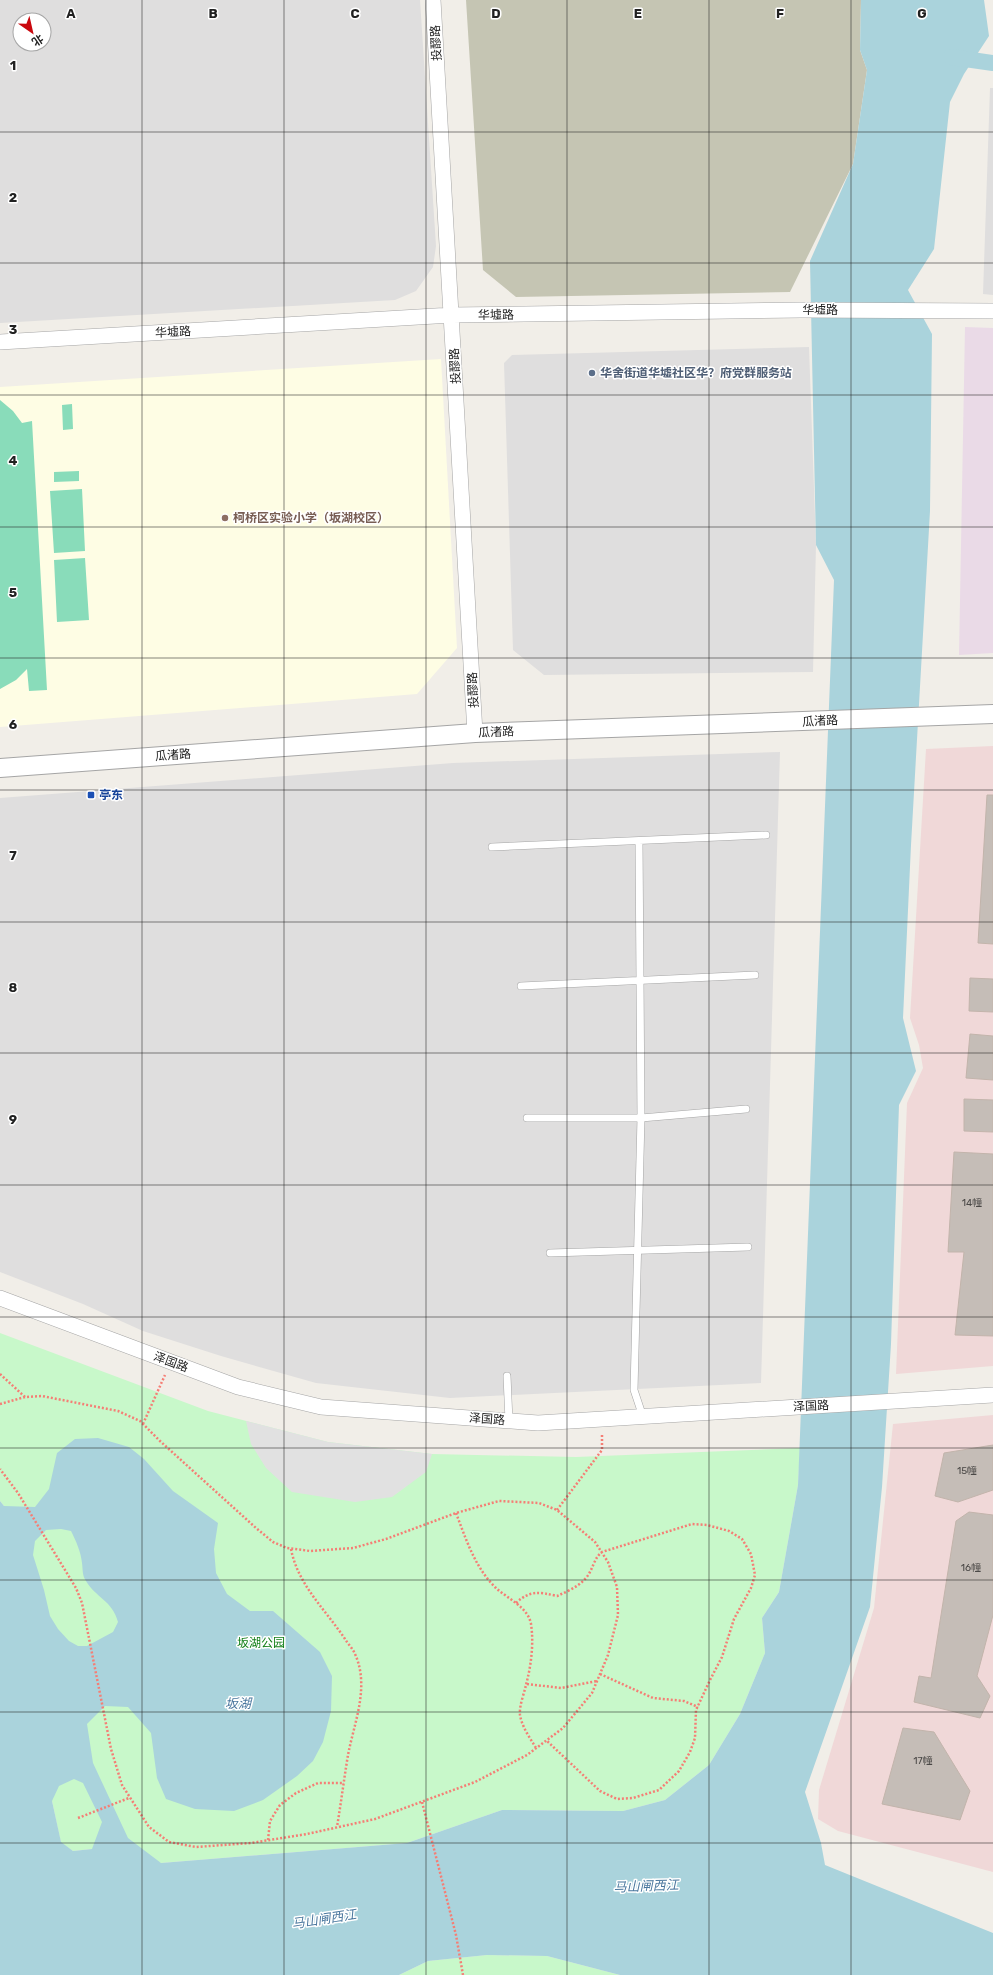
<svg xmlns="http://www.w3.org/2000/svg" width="993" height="1975" font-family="Rubik,'Noto Sans SC',sans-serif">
<rect width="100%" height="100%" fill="#f1eee8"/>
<path fill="#dfdede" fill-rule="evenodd" d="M 0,0 L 420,0 L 436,246 L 433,267 L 416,291 L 395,300 L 0,323 ZM 20,20 L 44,20 L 44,44 L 20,44 Z
M 990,88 L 993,88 L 993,295 L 983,294 Z
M 809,347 L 816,545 L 813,672 L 544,675 L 513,650 L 504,363 L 512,355 Z
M 780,752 L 761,1383 L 450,1398 L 316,1383 L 221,1356 L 143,1331 L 83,1304 L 0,1272 L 0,798 L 453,763 Z"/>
<path fill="#f0d8d8" d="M 993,746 L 993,1366 L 896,1374 L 907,1103 L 923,1068 L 919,1045 L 910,1018 L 926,749 Z
M 993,1415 L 993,1872 L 838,1831 L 818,1819 L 819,1790 L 874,1608 L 893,1424 Z"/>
<path fill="#eadae7" d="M 965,327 L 993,328 L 993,653 L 959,655 Z"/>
<path fill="#fefde4" d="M 441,359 L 457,648 L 417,694 L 0,727 L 0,387 Z"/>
<path fill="#c5c5b3" d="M 466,0 L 861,0 L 860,50 L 867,70 L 853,164 L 790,292 L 516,297 L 483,270 Z"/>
<path fill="#c8f8ca" d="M 0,1333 L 208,1411 L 328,1442 L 432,1454 L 576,1457 L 800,1448 L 798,1485 L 779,1592 L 762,1618 L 765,1653 L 740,1714 L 709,1765 L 665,1800 L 623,1811 L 502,1810 L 407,1843 L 161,1863 L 92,1849 L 73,1851 L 61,1843 L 52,1801 L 4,1506 L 0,1501 Z
M 487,1955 L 547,1956 L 620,1975 L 399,1975 L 428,1961 Z"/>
<path fill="#89dcba" d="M 0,400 L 13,411 L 22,423 L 32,421 L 47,690 L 29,691 L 27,669 L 16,680 L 0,689 Z
M 72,404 L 73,429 L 63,430 L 62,405 Z
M 79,471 L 79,481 L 54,482 L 54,472 Z
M 82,489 L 85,551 L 54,553 L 50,491 Z
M 85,558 L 89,620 L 57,622 L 54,560 Z"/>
<path fill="#e1e1e1" d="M 246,1421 L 328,1442 L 432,1454 L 426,1472 L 392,1497 L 355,1502 L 292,1492 L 266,1468 L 251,1444 Z"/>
<path fill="#aad3dc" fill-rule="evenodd" d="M 861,0 L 984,0 L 989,36 L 964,74 L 950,102 L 934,249 L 908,290 L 932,334 L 930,511 L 911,845 L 903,1018 L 916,1071 L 899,1105 L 891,1344 L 882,1487 L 870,1607 L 805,1792 L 821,1843 L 825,1865 L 993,1933 L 993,1975 L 620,1975 L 547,1956 L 487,1955 L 428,1961 L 399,1975 L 0,1975 L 0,1501 L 4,1506 L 35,1507 L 49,1489 L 57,1453 L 75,1439 L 98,1438 L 129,1447 L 144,1459 L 173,1491 L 218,1523 L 214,1549 L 216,1573 L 227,1594 L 250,1611 L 273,1611 L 320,1652 L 332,1676 L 331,1711 L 323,1742 L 313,1761 L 297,1776 L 263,1800 L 234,1811 L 195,1809 L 166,1799 L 157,1778 L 151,1733 L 128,1707 L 105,1706 L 87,1724 L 93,1763 L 128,1838 L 161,1863 L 407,1843 L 502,1810 L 623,1811 L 665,1800 L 709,1765 L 740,1714 L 765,1653 L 762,1618 L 779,1592 L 798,1485 L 834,580 L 816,545 L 810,261 L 853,164 L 867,70 L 860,50 ZM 61,1529 L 71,1531 C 76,1541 81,1552 82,1563 C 83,1570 82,1575 86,1581 C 96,1598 112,1600 118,1622 L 113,1632 L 87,1646 L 78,1646 L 69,1641 L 58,1629 L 50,1616 L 44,1590 L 33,1555 L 35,1541 L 46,1530 ZM 74,1779 L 83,1783 L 102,1822 L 92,1849 L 73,1851 L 61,1842 L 52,1801 L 59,1786 Z"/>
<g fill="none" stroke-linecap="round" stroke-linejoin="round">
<path stroke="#aad3dc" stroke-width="16" d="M 951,57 L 993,63"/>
</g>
<path fill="#c5bdb7" stroke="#c2b4ab" d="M 987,795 L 993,795 L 993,944 L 978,943 Z
M 970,978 L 993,979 L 993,1012 L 969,1011 Z
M 970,1034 L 993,1036 L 993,1080 L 966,1078 Z
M 964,1099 L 993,1100 L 993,1132 L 964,1131 Z
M 954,1152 L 993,1154 L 993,1336 L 955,1335 L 964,1252 L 948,1252 Z
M 993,1445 L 993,1490 L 958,1502 L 935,1496 L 944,1453 Z
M 969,1512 L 993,1515 L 993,1615 L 977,1676 L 990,1696 L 980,1718 L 914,1702 L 919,1676 L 931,1678 L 956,1521 Z
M 903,1728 L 934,1732 L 970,1791 L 960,1820 L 882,1804 Z"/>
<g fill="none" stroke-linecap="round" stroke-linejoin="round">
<defs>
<path id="service" d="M 639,841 L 641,1118 L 634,1390 L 643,1417
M 492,847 L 766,835
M 521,986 L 755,975
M 527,1118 L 641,1118 L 746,1109
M 550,1253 L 748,1247
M 507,1376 L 509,1421"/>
<path id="minor" d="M 433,0 L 475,733
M 0,342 L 452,315 L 801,310 L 993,311
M 0,1298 L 238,1387 L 321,1407 L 538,1423 L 993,1395"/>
<path id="tertiary" d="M 0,768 L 475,733 L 993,714"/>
</defs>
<use href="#service" stroke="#a5a5a5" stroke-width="8"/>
<use href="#minor" stroke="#a5a5a5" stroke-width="16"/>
<use href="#tertiary" stroke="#a5a5a5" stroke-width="20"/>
<path stroke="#f57e75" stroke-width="2.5" stroke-dasharray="2 2" stroke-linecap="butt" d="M 0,1374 L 25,1397
M 0,1404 L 25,1397 L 42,1396 L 118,1411 L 140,1421 L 160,1441 L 256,1528 L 273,1542 L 287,1548 L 310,1551 L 353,1548 L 386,1539 L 456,1513 L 499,1501 L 539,1503 L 557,1510 L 595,1542 L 608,1562 L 617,1587 L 618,1615 L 608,1655 L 592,1693 L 563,1728 L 527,1755 L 475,1782 L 375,1819 L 307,1834 L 251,1843 L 196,1847 L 169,1842 L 149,1827 L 122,1785 L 111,1749 L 82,1603 L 76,1588 L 18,1493 L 0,1469
M 143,1424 L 165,1375
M 557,1510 L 602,1450 L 602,1433
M 456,1513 C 466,1539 475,1568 496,1588 C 508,1599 528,1607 531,1624 C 534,1644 531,1666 526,1685 C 524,1694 519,1706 520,1715 C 522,1727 530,1738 536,1748
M 291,1549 C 298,1585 325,1609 345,1639 C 348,1644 353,1649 355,1654 C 370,1687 354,1723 348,1755 C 344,1779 341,1803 337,1827
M 516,1603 C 530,1590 539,1592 557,1596 C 566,1592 578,1587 585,1579 C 593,1571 593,1559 602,1552 L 692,1524 L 707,1525 L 729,1531 L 742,1539 L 751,1554 L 755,1575 L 751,1588 L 734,1619 L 722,1657 L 710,1680 L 696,1710 L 695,1738 L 690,1752 L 679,1771 L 659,1790 L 633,1798 L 617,1799 L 600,1791 L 546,1740
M 600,1674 L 653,1698 L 684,1701 L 698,1707
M 527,1684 L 561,1688 L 597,1681
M 422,1802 L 456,1935 L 463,1975
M 78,1818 L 129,1798
M 268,1840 L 270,1821 L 280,1805 L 296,1793 L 318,1783 L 344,1783"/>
<use href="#service" stroke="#fff" stroke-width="7"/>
<use href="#minor" stroke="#fff" stroke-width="15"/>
<use href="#tertiary" stroke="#fff" stroke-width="18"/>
</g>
<path fill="none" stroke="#212121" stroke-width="1" stroke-opacity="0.55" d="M 142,0 L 142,1975M 284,0 L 284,1975M 426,0 L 426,1975M 567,0 L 567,1975M 709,0 L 709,1975M 851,0 L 851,1975M 0,132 L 993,132M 0,263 L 993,263M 0,395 L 993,395M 0,527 L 993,527M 0,658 L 993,658M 0,790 L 993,790M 0,922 L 993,922M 0,1053 L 993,1053M 0,1185 L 993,1185M 0,1317 L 993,1317M 0,1448 L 993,1448M 0,1580 L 993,1580M 0,1712 L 993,1712M 0,1843 L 993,1843"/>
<circle fill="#5c6f8a" stroke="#fff" stroke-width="1.5" cx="592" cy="373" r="4"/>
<circle fill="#8d6e63" stroke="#fff" stroke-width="1.5" cx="225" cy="518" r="4"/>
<rect fill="#1a4fb4" stroke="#fff" stroke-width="1.5" x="87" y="791" width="8" height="8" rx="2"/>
<g text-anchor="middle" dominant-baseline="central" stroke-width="3" stroke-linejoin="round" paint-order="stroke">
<g font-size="10" fill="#4a4846">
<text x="972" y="1203">14幢</text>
<text x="967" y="1471">15幢</text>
<text x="971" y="1568">16幢</text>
<text x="923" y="1761">17幢</text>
</g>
<g font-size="12" fill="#212121" stroke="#fff">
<text transform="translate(436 43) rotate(-93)">投醪路</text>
<text x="820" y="310">华墟路</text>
<text transform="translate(496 315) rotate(-1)">华墟路</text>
<text transform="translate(173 332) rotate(-3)">华墟路</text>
<text transform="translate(455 366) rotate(-93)">投醪路</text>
<text transform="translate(473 690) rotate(-93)">投醪路</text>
<text transform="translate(820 721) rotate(-3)">瓜渚路</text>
<text transform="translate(496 732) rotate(-2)">瓜渚路</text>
<text transform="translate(173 755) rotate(-4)">瓜渚路</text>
<text transform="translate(171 1362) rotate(20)">泽国路</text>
<text transform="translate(811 1406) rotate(-3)">泽国路</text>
<text transform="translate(487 1419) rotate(4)">泽国路</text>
</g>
<g font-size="12" font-weight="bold" fill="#4e5e75" stroke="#fff" text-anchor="start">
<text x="600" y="373">华舍街道华墟社区华？府党群服务站</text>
</g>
<g font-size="12" font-weight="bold" fill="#785e54" stroke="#fff" text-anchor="start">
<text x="233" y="518">柯桥区实验小学（坂湖校区）</text>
</g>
<g font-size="12" font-weight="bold" fill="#164399" stroke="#fff" text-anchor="start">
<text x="99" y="795">亭东</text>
</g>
<g font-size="12" fill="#107e16" stroke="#fff">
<text x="261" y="1643">坂湖公园</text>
</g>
<g font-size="13" font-style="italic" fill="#4a779e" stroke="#fff">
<text x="238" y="1703">坂湖</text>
<text transform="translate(646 1886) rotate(-2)">马山闸西江</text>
<text transform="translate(324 1919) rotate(-9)">马山闸西江</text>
</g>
</g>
<g font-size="13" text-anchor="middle" font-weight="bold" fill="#212121" stroke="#fff" stroke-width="3" stroke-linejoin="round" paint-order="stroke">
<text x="71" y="18">A</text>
<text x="213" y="18">B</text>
<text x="355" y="18">C</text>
<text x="496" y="18">D</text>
<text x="638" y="18">E</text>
<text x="780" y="18">F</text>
<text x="922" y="18">G</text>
<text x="13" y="70">1</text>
<text x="13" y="202">2</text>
<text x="13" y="334">3</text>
<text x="13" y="465">4</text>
<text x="13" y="597">5</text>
<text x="13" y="729">6</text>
<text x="13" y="860">7</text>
<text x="13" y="992">8</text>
<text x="13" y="1124">9</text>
</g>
<g transform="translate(32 32) rotate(146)"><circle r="19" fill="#ffffff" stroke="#a6a6a6"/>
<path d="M0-3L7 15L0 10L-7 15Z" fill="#ca080e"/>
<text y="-6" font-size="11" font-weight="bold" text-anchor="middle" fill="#212121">北</text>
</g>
</svg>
